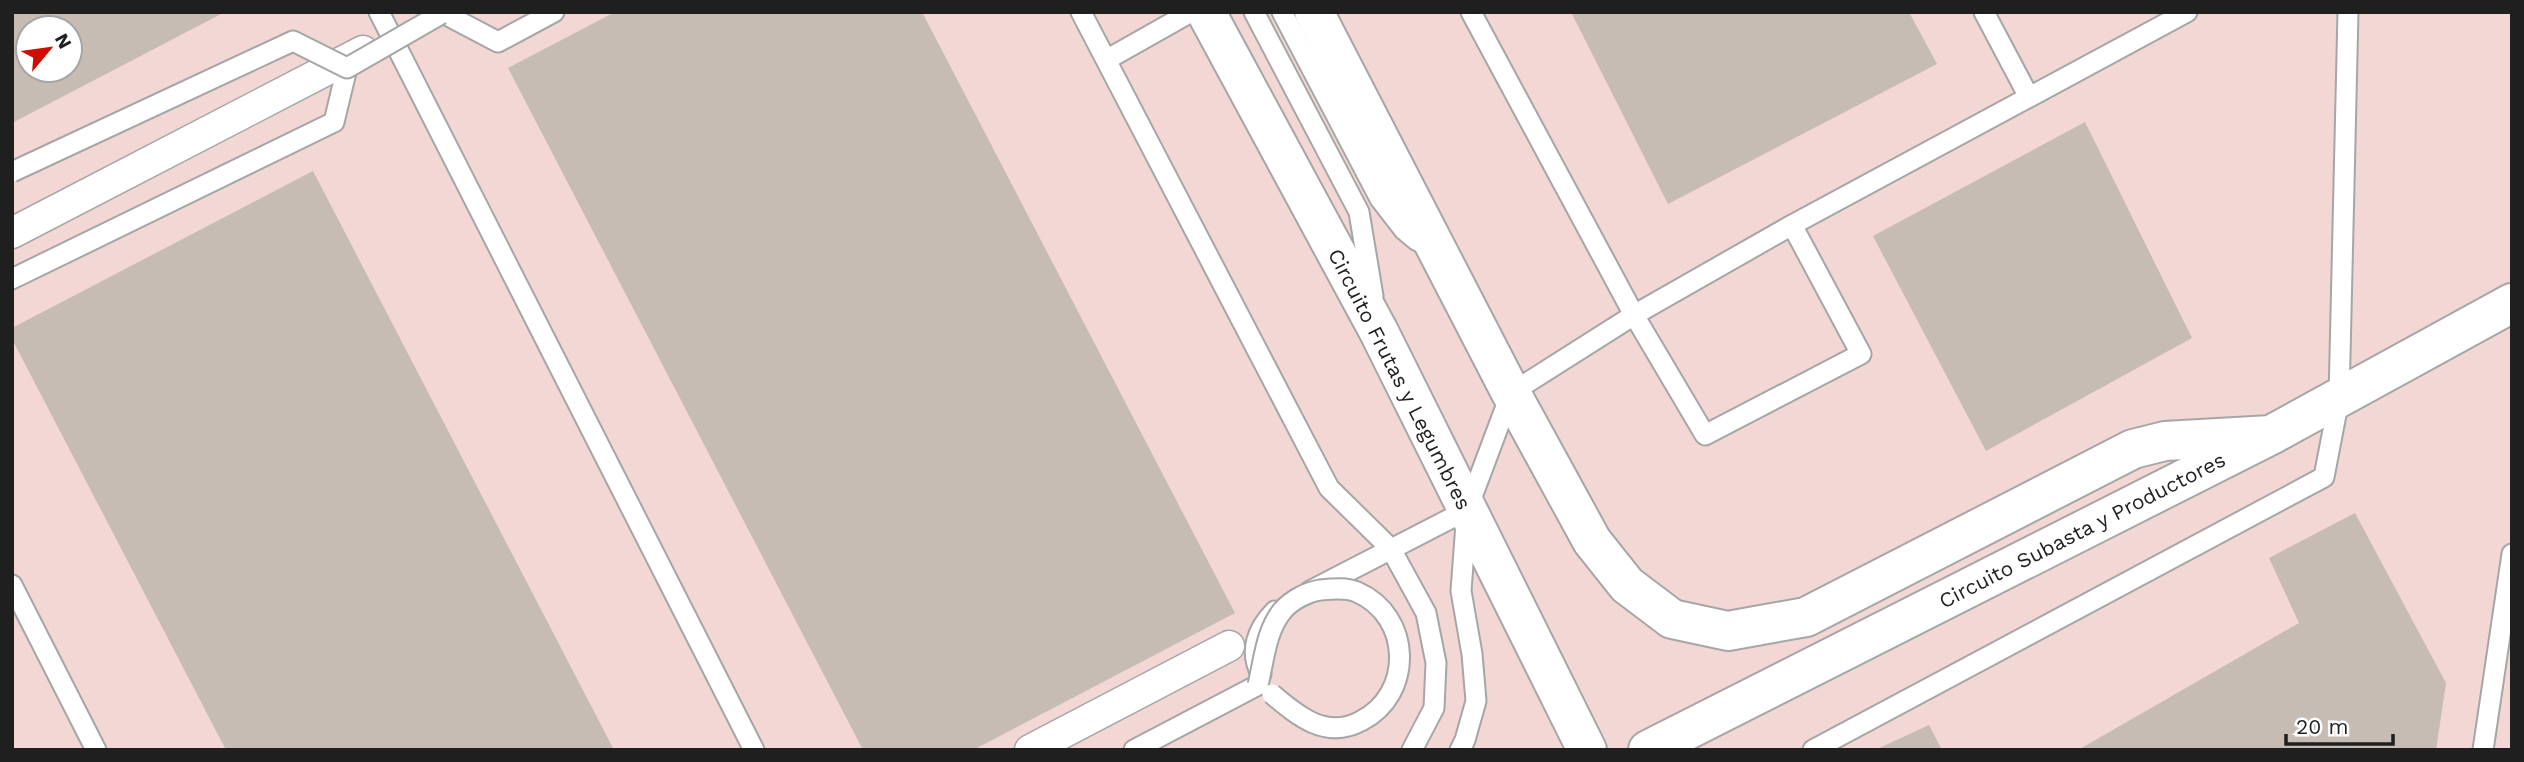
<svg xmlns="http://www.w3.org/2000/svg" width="2524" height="762" font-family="'Work Sans',sans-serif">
<rect width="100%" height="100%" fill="#f1eee5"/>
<path fill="#f2d7d4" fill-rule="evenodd" d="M 12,12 L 2512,12 L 2512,750 L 12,750 ZM 28,28 L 70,28 L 70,70 L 28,70 Z"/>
<path fill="#c6bcb4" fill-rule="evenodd" d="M 12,12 L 225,12 L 12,123 ZM 28,28 L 70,28 L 70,70 L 28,70 Z
M 615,12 L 922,12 L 1235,613 L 973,750 L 863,750 L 508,68 Z
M 1571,12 L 1909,12 L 1937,64 L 1668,204 Z
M 2085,122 L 2192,338 L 1986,451 L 1873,236 Z
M 313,171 L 614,750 L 226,750 L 12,339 L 12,328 Z
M 2355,513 L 2446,683 L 2436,750 L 2078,750 L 2299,623 L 2269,558 Z
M 1929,725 L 1942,750 L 1875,750 Z"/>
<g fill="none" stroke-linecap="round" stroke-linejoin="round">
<defs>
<path id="service" d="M 379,12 L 754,750
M 441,12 L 498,42 L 554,12
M 1081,12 L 1329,488 L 1391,549 L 1426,613 L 1436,663 L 1434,708 L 1412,750
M 1254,12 L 1359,212 L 1373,296
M 1282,12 L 1380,199 L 1404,230 L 1416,240 L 1429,246
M 1471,12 L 1634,315 L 1705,435 L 1861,354 L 1792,225
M 1984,12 L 2029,97
M 1106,60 L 1191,12
M 12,279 L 334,122 L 347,68
M 12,585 L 96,750
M 1310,591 L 1467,510
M 1261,674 C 1249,651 1257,629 1275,611
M 1134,750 L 1258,685
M 1460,750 L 1465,740 L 1476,701 L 1472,654 L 1461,591 L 1467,510 L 1511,393 L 1634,315 L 1792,225 L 2187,12
M 1813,750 L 2324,477 L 2339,399 L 2348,12
M 2483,750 L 2512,554"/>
<path id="pedestrian" d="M 12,233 L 363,51
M 1030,750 L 1229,646"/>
<path id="minor" d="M 1206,12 L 1379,332 L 1587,750
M 1314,12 L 1511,393 L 1592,541 L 1627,585 L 1672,619 L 1728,631 L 1806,617 L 2133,449 L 2165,441 L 2271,435
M 1648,750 L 2271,435 L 2512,303"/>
</defs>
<use href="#service" stroke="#a6a6a6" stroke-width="23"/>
<use href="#pedestrian" stroke="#a6a6a6" stroke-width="33"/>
<use href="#minor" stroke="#a6a6a6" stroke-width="42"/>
<use href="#service" stroke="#fff" stroke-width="19"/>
<use href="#pedestrian" stroke="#fff" stroke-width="30"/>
<use href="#minor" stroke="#fff" stroke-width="38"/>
<defs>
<path id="service-bridge" d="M 12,172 L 293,41 L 347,68 L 441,14
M 1258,685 C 1264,660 1266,630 1283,610 C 1292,600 1307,592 1320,590 C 1331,589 1346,587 1357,592 C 1412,616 1414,694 1361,721 C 1326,740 1298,716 1272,694"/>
</defs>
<use href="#service-bridge" stroke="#a6a6a6" stroke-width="23" stroke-linecap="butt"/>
<use href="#service-bridge" stroke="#fff" stroke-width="19"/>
</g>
<g text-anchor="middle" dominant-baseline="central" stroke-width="6" stroke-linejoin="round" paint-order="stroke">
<g font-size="21" fill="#1f1f1f" stroke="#fff">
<text transform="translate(1400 379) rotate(63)">Circuito Frutas y Legumbres</text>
<text transform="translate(2082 530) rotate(-27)">Circuito Subasta y Productores</text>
</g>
</g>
<rect width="2524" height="762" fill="none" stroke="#1f1f1f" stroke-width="28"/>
<g transform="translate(49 49) rotate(61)"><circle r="33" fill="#ffffff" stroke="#a5a5a5" stroke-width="2"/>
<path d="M0-5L12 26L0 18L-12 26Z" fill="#cf0c00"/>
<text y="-10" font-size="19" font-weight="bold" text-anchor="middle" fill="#1f1f1f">N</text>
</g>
<path d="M2286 734v10h107v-10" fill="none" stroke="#1f1f1f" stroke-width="3.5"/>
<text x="2296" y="734" font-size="21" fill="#1f1f1f" stroke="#ffffff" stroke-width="5" paint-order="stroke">20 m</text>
</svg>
